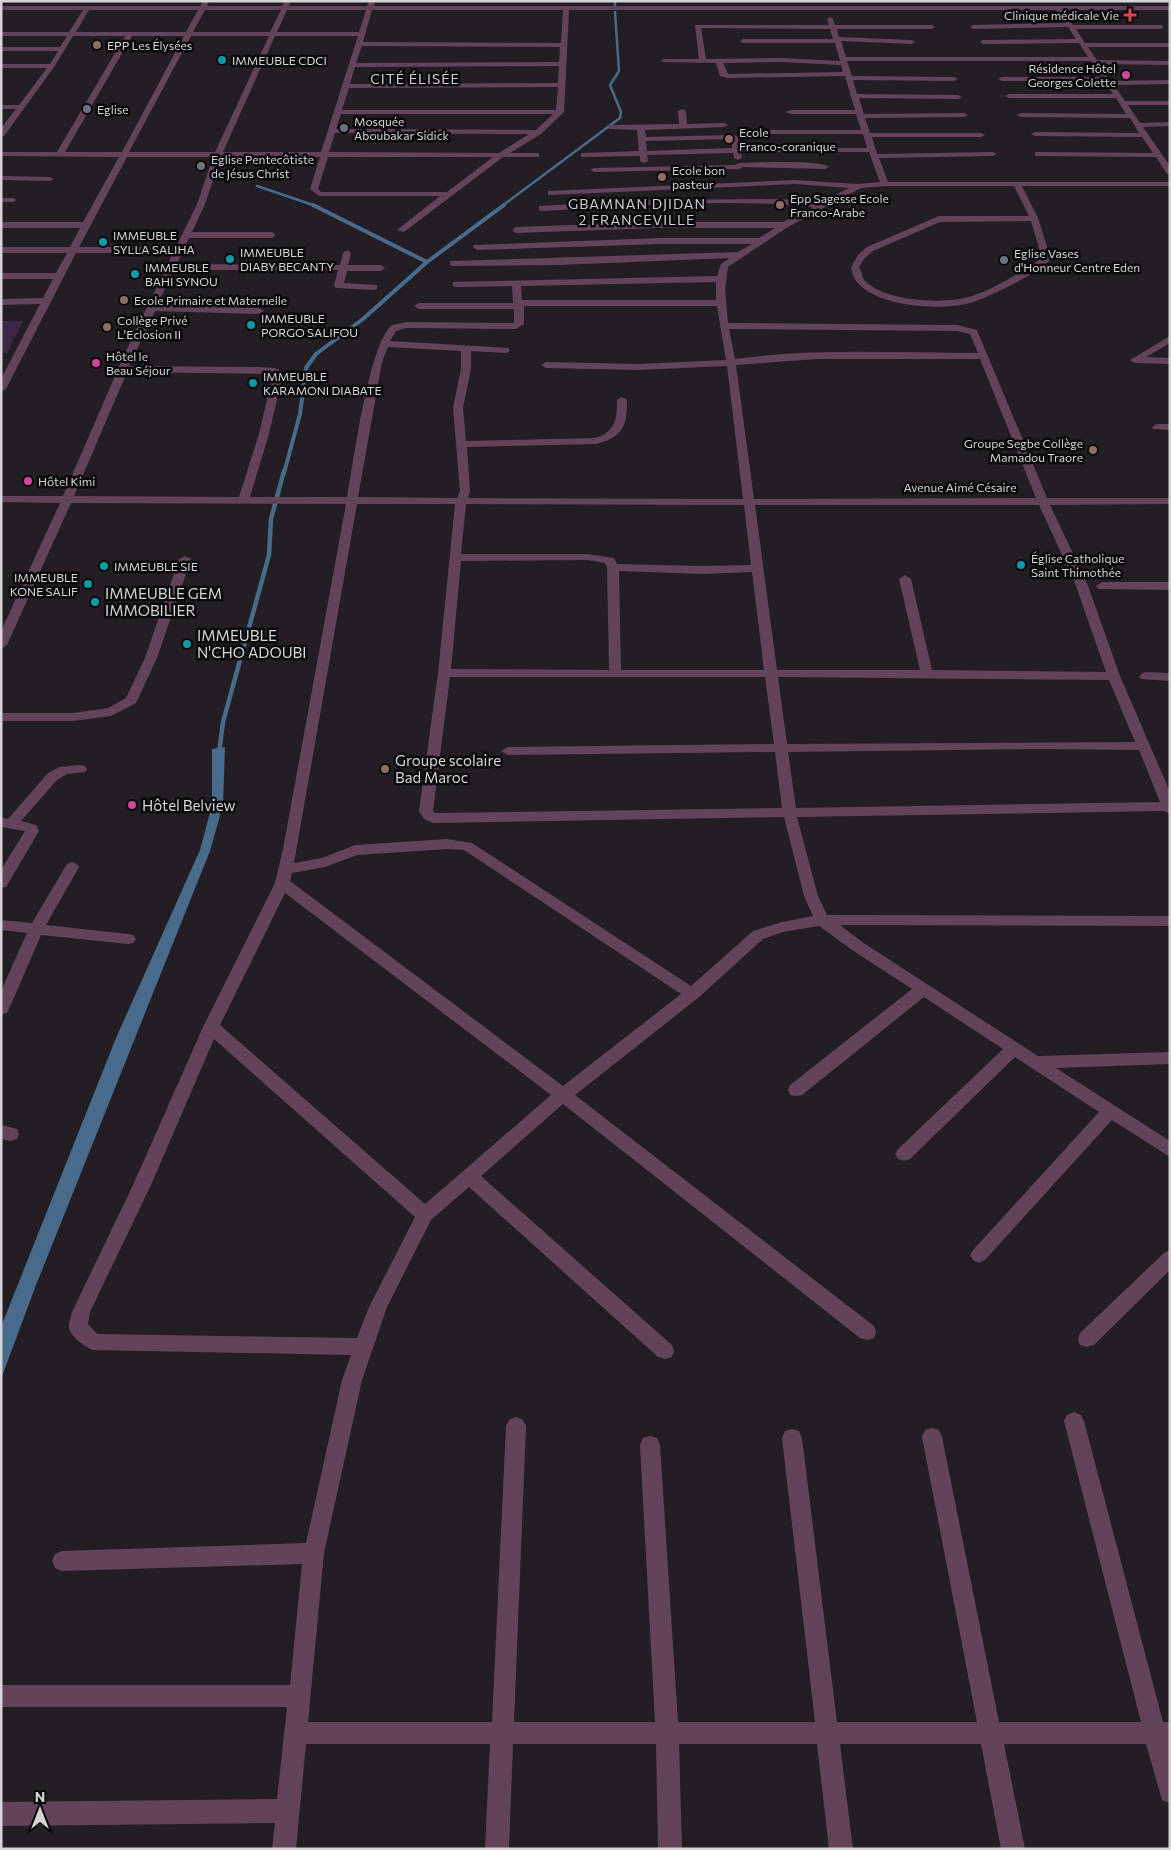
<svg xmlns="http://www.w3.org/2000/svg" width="1171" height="1850" font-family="Commissioner,sans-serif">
<rect width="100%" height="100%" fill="#221e24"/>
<path fill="#3b2845" d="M 1,321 L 23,321 L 7,353 L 1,353 Z"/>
<path fill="#496b8b" d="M 225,747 L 223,805 L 210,851 L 36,1285 L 1,1379 L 1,1327 L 116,1038 L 200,850 L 212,805 L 212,749 Z"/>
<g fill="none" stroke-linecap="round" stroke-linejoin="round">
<path stroke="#496b8b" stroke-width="2.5" d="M 615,1 L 615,5
M 257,186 L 316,206
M 502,206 L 620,118 L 621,112 L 610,85 L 619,71 L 615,12"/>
<path stroke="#496b8b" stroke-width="4" d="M 313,205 L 427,262
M 284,473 L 300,414 L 306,368 L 316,354 L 363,319 L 427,262 L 504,205"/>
<path stroke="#496b8b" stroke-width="4.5" d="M 219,753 L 223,722 L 269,555 L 271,519 L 284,471"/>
<path fill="#63435a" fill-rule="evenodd" d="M 203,1 L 209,1 L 207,6 L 282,6 L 285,1 L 291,1 L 289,6 L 367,6 L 369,1 L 375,1 L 374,6 L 1170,6 L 1170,10 L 1063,10 L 1073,25 L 1161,25 L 1164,27 L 1161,29 L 1076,29 L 1085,43 L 1170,43 L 1170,47 L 1088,47 L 1097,60 L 1170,61 L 1170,65 L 1100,64 L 1111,81 L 1170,80 L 1170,84 L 1114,85 L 1125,101 L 1170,101 L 1170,105 L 1128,105 L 1140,123 L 1170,122 L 1170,126 L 1143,127 L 1170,166 L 1170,174 L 1167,174 L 1156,157 L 1035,156 L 1035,152 L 1038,152 L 1153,153 L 1142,137 L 1035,136 L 1031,134 L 1035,132 L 1139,133 L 1130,118 L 1021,117 L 1017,115 L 1021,113 L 1126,114 L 1116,98 L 1009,98 L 1005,96 L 1009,94 L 1113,94 L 1104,81 L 1002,81 L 998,79 L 1002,77 L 1101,77 L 1091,61 L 847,61 L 852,76 L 954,77 L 958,79 L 954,81 L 853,80 L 857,94 L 958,95 L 962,97 L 958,99 L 859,98 L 864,114 L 964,113 L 968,115 L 964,117 L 865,118 L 870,133 L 981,133 L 985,135 L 981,137 L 872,137 L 877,154 L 993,152 L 997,154 L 993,156 L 879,158 L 888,182 L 1170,182 L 1170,186 L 1022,186 L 1038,218 L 1051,259 C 1038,273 989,298 970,303 C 941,311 876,307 856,281 C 853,277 852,272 851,267 L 858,255 L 867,247 L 939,216 L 1029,216 L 1014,186 L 885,186 L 861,188 L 788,227 L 728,267 L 725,289 L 728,323 L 957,325 L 977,330 L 1047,498 L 1170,498 L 1170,504 L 1050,505 L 1087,583 L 1120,676 L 1170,792 L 1170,814 L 1164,811 L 797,817 L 818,896 L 827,915 L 1170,916 L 1170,926 L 840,925 L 862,942 L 1038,1056 L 1170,1052 L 1170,1064 L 1056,1068 L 1170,1141 L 1170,1157 L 1112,1120 L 985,1260 L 979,1263 L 973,1260 L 970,1255 L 973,1250 L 1099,1112 L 1015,1057 L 910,1159 L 904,1161 L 898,1159 L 895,1154 L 898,1149 L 1003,1049 L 924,997 L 802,1095 L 796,1096 L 790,1095 L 788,1090 L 790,1085 L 912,989 L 852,950 L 819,926 L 783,932 L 763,939 L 698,998 L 575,1095 L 874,1326 L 876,1332 L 874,1338 L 867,1340 L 860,1338 L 563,1104 L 481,1176 L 672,1345 L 674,1351 L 672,1357 L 665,1359 L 658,1357 L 469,1187 L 431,1220 L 387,1307 L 362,1380 L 324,1553 L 308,1722 L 492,1722 L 506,1426 L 509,1420 L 516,1417 L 523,1420 L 526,1426 L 514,1722 L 655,1722 L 640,1445 L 643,1438 L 650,1436 L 657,1438 L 660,1445 L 678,1722 L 815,1722 L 782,1438 L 785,1431 L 792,1429 L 799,1431 L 802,1438 L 837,1722 L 977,1722 L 922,1437 L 925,1430 L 932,1428 L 939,1430 L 942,1437 L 999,1722 L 1141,1722 L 1064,1421 L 1067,1415 L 1074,1412 L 1081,1415 L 1084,1421 L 1163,1722 L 1170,1722 L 1170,1803 L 1162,1800 L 1146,1744 L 1004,1744 L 1025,1849 L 1001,1849 L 981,1744 L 840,1744 L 853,1849 L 829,1849 L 817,1744 L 679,1744 L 682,1849 L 658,1849 L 656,1744 L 513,1744 L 509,1849 L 485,1849 L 490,1744 L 306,1744 L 296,1849 L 272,1849 L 275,1823 L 1,1826 L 1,1802 L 277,1799 L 287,1707 L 1,1707 L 1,1685 L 290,1685 L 302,1564 L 62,1571 L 55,1568 L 52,1561 L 55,1554 L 62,1551 L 306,1543 L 342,1380 L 351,1355 L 93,1350 C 85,1347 71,1337 69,1328 C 68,1324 71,1317 72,1312 L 133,1185 L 203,1027 L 275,883 L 283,849 L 346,504 L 71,503 L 7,645 L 1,649 L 1,631 L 60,503 L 1,502 L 1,496 L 63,496 L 125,353 L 173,253 L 76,253 L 6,389 L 1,392 L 1,379 L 40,304 L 1,305 L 1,299 L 43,298 L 53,279 L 1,279 L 1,273 L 56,273 L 67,253 L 1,253 L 1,247 L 70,247 L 80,228 L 1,228 L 1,222 L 83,222 L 119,157 L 1,156 L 1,152 L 57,152 L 125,36 L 73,36 L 54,67 L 4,136 L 1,136 L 1,128 L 16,109 L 1,109 L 1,105 L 19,105 L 47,68 L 1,68 L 1,64 L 50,64 L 58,51 L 1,51 L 1,47 L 60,47 L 67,36 L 1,36 L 1,32 L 69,32 L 83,10 L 1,10 L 1,6 L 200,6 ZM 89,10 L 198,10 L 186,32 L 76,32 ZM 205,10 L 281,10 L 270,32 L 193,32 ZM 287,10 L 366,10 L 359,32 L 277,32 ZM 372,10 L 563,10 L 561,43 L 363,42 ZM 569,10 L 1056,10 L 1065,23 L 973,25 L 970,27 L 973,29 L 1068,27 L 1076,39 L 983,40 L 980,42 L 983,44 L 1079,43 L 1088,57 L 846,57 L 841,41 L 912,44 L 915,42 L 912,40 L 839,37 L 837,29 L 932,29 L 935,27 L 932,25 L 835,25 L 833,19 L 830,17 L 827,19 L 829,25 L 695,25 L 699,59 L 664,59 L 661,61 L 662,62 L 716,63 L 720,76 L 727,78 L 845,76 L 855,110 L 790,110 L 786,112 L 790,114 L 856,114 L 861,130 L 764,130 L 760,132 L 764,134 L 863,134 L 867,148 L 740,148 L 738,137 L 734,135 L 646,137 L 645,130 L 724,127 L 728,125 L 724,123 L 687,124 L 686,111 L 682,109 L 678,111 L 679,124 L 609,125 L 609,129 L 612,129 L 637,130 L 639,151 L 584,153 L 581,153 L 581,157 L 640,156 L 640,161 L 644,163 L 648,161 L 647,155 L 733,153 L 734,158 L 738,160 L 742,158 L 741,152 L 869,152 L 880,182 L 858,184 L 795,180 L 548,191 L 548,195 L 551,195 L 795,184 L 849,188 L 821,202 L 779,199 L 654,200 L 539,206 L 539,210 L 542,211 C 632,206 723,198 813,207 L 783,222 L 658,222 L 516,227 L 512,230 L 516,233 L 658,228 L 775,228 L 759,238 L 660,238 L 474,245 L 473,247 L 477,250 L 660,244 L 752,244 L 738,252 L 450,261 L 450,265 L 453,266 L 559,265 L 730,258 L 721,264 L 717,276 L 453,282 L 453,286 L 456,287 L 512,286 L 513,303 L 419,303 L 414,306 L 419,309 L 514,309 L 514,323 L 407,322 L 392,325 C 368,346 354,461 347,497 L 250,497 L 269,434 L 283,373 C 277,366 267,368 259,367 L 129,366 L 155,311 L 259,314 L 264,311 L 259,308 L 157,305 L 174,270 L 338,270 L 334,286 L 336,288 L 374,290 L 377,289 L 377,285 L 344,283 L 347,271 L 381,271 L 385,268 L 381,265 L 348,265 L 351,253 L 347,250 L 343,253 L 340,265 L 177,264 L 182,253 L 191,250 L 185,247 L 189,238 L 272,238 L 276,235 L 272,232 L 192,232 L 205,204 L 221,157 L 320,157 L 310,189 L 319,196 L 440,196 L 397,230 L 404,232 L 503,157 L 539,157 L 539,153 L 510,153 L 541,134 L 564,112 ZM 701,28 L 830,29 L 833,39 L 743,39 L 740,41 L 743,43 L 835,43 L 840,61 L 782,58 L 706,59 ZM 132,36 L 184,36 L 122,152 L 65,152 ZM 191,36 L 269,36 L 215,152 L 129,152 ZM 275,36 L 358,36 L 321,152 L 223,152 ZM 362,46 L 560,47 L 559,62 L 356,63 ZM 782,62 L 841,65 L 843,72 L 728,74 L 723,63 ZM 559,66 L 558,83 L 350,84 L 355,67 ZM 558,87 L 556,110 L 342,110 L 349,88 ZM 341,114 L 553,114 L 536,130 L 336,129 ZM 335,133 L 529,134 L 499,153 L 329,152 ZM 731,139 L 732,148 L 647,151 L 646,141 ZM 127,157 L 213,157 L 197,204 L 176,247 L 79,247 ZM 328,157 L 493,157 L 447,192 L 321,192 L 318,189 ZM 1031,221 L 1042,258 C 1020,272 997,288 972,296 C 947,305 879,302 863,278 C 862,275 861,270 859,267 L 864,259 L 873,251 L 940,222 ZM 716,282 L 716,300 L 522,300 L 521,286 ZM 524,306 L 717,306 L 726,360 L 638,364 L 546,362 L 541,365 L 546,368 L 638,370 L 727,366 L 743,499 L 468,498 L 470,491 L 467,447 L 596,444 C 623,437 627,427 627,400 L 622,397 L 617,400 C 617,419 616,432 595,438 L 466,441 L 463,408 L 471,369 L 471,351 L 506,353 L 509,352 L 509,348 L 390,341 L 396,331 L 407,328 L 516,329 L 524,324 ZM 729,329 L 957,331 L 970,334 L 978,353 C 897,353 815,348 735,359 ZM 388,347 L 461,351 L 461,369 L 453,408 L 460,491 L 457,498 L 358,497 L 382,362 ZM 817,359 L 980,359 L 1036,498 L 754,499 L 736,365 ZM 127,372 L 273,374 L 259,434 L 239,497 L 74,496 ZM 357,504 L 455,504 L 438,673 L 419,811 L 424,819 L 433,823 L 784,817 L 804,896 L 813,916 L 782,922 L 753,931 L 691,986 L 472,843 L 447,839 L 355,845 L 322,858 L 294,863 ZM 466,504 L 744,505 L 751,565 L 703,566 L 617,564 L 614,558 L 587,554 L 461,554 ZM 755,505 L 1039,505 L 1075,583 L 1106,672 L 932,670 L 911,579 L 905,575 L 899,579 L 920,670 L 777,670 ZM 587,560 L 605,563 L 607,567 L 609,670 L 451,669 L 461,561 ZM 619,571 L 703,574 L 752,572 L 764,670 L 621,670 ZM 450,677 L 765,677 L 774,744 L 508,747 L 501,751 L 508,755 L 775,752 L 782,808 L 435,813 L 433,811 ZM 778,677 L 1109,680 L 1135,742 L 787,744 ZM 1036,749 L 1139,750 L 1160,802 L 796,808 L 788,752 ZM 447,849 L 464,850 L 681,994 L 563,1086 L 290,881 L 292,873 L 325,867 L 357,855 ZM 285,893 L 551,1095 L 425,1204 L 220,1025 ZM 214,1039 L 415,1217 L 369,1307 L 357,1338 L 97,1334 L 88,1324 L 90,1312 L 151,1185 Z
M 739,163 C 756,163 818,159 829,167 L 825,169 L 743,167 L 739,169 L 594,172 L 590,170 L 594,168 L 735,165 Z
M 1,176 L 50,177 L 54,179 L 50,181 L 1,180 Z
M 1,198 L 13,198 L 17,200 L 13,202 L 1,202 Z
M 1170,336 L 1170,343 L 1146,357 L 1170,358 L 1170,364 L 1135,363 L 1130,360 Z
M 1157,424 L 1170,424 L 1170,430 L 1153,429 L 1152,427 Z
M 185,556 L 191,559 L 157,658 L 136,703 L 111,716 L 73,721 L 1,721 L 1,713 L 73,713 L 108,708 L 126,698 L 145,658 L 179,559 Z
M 1102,582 L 1170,582 L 1170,590 L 1098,589 L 1096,586 Z
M 1145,672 L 1170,673 L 1170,681 L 1141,679 L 1139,676 Z
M 80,765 L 85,766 L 87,769 L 85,772 L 67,774 L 57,780 L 21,821 L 36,825 L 39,831 L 6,887 L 1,888 L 1,870 L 25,831 L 1,827 L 1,817 L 8,819 L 47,774 L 59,767 Z
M 72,862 L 77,864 L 79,867 L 46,925 L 128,934 L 133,935 L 136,939 L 133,943 L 128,944 L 41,935 L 9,1009 L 7,1013 L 1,1015 L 1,991 L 27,933 L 1,930 L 1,920 L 32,923 L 67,864 Z
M 1,1125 L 17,1129 L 19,1134 L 17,1139 L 11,1141 L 1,1139 Z
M 1170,1250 L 1170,1270 L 1094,1345 L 1087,1347 L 1080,1345 L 1078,1339 L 1080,1333 L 1164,1253 Z"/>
</g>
<path fill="#e0444e" stroke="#0a090b" stroke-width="2" d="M1127.5 7.5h5v5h5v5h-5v5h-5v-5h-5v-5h5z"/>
<g fill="#8d6e63" stroke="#0a090b" stroke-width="2">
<circle cx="97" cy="45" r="5"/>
<circle cx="729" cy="139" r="5"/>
<circle cx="662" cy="177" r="5"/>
<circle cx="780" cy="205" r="5"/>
<circle cx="124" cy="300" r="5"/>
<circle cx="107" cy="327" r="5"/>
<circle cx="1093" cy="450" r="5"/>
<circle cx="385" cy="769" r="5"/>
</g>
<g fill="#0f9aa8" stroke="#0a090b" stroke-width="2">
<circle cx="222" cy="60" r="5"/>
<circle cx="103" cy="242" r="5"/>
<circle cx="230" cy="259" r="5"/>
<circle cx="135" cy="274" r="5"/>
<circle cx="251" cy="325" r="5"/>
<circle cx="253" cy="383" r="5"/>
<circle cx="1021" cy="565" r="5"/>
<circle cx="104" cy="566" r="5"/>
<circle cx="88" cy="584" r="5"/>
<circle cx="95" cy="602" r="5"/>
<circle cx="187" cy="644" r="5"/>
</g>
<g fill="#d1479c" stroke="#0a090b" stroke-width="2">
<circle cx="1126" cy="75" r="5"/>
<circle cx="96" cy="363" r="5"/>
<circle cx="28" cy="481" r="5"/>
<circle cx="132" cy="805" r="5"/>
</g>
<g fill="#6b7280" stroke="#0a090b" stroke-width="2">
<circle cx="87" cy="109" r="5"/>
<circle cx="344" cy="128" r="5"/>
<circle cx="201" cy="166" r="5"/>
<circle cx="1004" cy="260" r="5"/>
</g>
<g text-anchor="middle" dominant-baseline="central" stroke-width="5" stroke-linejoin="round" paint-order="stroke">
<g font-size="12" fill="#d6d4d7" stroke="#0a090b" text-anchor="start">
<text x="1119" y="15" text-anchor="end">Clinique médicale Vie</text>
<text x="107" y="45">EPP Les Élysées</text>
<text x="232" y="60">IMMEUBLE CDCI</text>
<text x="1116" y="68" text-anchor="end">Résidence Hôtel<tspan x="1116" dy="14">Georges Colette</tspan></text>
<text x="97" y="109">Eglise</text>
<text x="354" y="121">Mosquée<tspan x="354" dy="14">Aboubakar Sidick</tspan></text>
<text x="739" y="132">Ecole<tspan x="739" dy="14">Franco-coranique</tspan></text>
<text x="211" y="159">Eglise Pentecôtiste<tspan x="211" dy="14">de Jésus Christ</tspan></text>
<text x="672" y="170">Ecole bon<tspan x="672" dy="14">pasteur</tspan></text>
<text x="790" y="198">Epp Sagesse Ecole<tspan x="790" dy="14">Franco-Arabe</tspan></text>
<text x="113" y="235">IMMEUBLE<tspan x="113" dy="14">SYLLA SALIHA</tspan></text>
<text x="240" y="252">IMMEUBLE<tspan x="240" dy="14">DIABY BECANTY</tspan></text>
<text x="1014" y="253">Eglise Vases<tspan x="1014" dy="14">d'Honneur Centre Eden</tspan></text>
<text x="145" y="267">IMMEUBLE<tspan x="145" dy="14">BAHI SYNOU</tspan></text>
<text x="134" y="300">Ecole Primaire et Maternelle</text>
<text x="261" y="318">IMMEUBLE<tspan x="261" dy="14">PORGO SALIFOU</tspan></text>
<text x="117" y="320">Collège Privé<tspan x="117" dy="14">L'Eclosion II</tspan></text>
<text x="106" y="356">Hôtel le<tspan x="106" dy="14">Beau Séjour</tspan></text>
<text x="263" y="376">IMMEUBLE<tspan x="263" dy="14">KARAMONI DIABATE</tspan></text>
<text x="1083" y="443" text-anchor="end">Groupe Segbe Collège<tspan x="1083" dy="14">Mamadou Traore</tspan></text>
<text x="38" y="481">Hôtel Kimi</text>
<text x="1031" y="558">Église Catholique<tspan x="1031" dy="14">Saint Thimothée</tspan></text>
<text x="114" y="566">IMMEUBLE SIE</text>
<text x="78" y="577" text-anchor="end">IMMEUBLE<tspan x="78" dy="14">KONE SALIF</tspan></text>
</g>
<g font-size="12" fill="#d6d4d7" stroke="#0a090b">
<text x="960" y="487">Avenue Aimé Césaire</text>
</g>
<g font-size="14" letter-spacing="1" fill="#d1ccd3" stroke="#0a090b">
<text x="415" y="78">CITÉ ÉLISÉE</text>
<text x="637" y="203">GBAMNAN DJIDAN<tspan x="637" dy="16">2 FRANCEVILLE</tspan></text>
</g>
<g font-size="15" fill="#d6d4d7" stroke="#0a090b" text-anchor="start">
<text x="105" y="593">IMMEUBLE GEM<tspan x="105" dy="17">IMMOBILIER</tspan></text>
<text x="197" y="635">IMMEUBLE<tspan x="197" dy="17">N'CHO ADOUBI</tspan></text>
<text x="395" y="760">Groupe scolaire<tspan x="395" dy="17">Bad Maroc</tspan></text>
<text x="142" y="805">Hôtel Belview</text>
</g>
</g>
<rect width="1171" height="1850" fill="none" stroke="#d6d4d7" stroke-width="5"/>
<g transform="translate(40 1810)" stroke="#0a090b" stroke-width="4" paint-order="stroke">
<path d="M0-4L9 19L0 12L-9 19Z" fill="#d6d4d7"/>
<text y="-8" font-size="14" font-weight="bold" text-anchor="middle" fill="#d6d4d7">N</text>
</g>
</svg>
